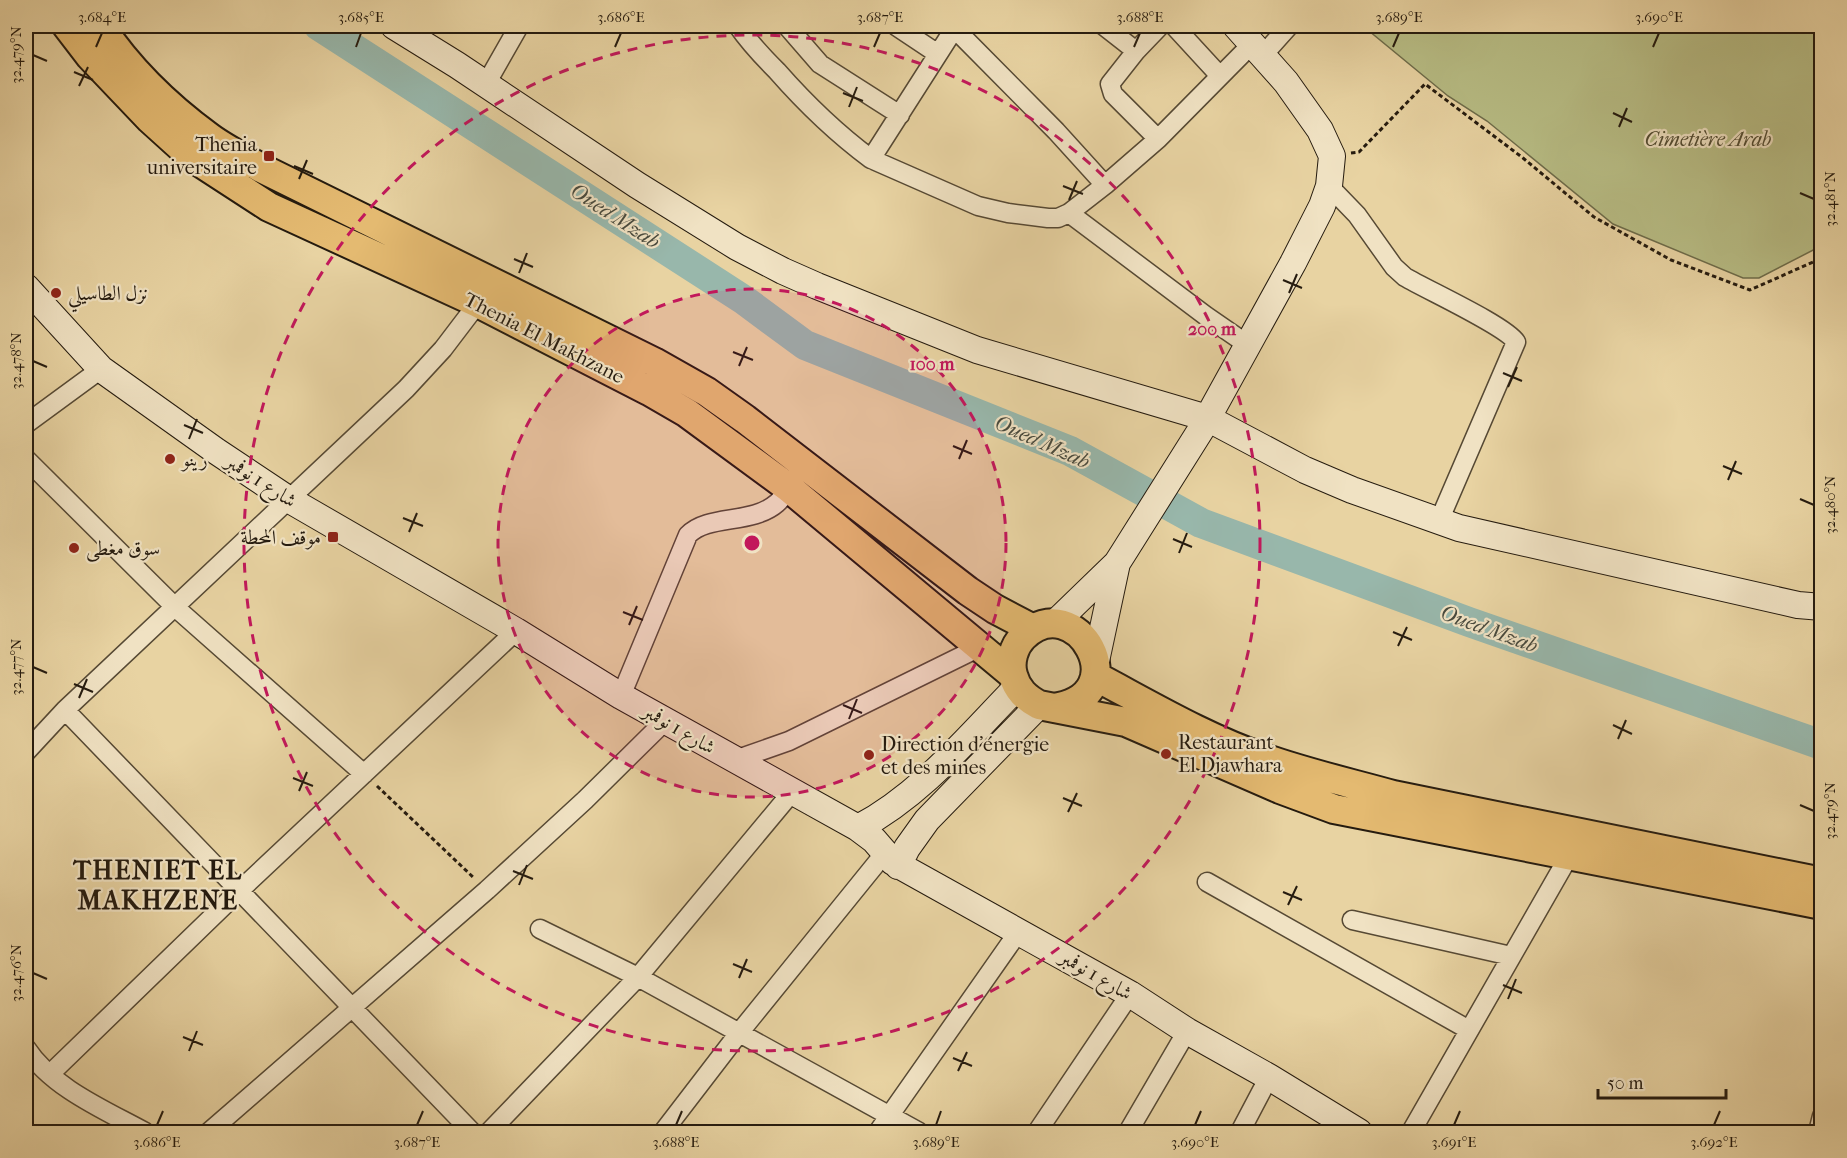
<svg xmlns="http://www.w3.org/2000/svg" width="1847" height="1158" font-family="'IM FELL French Canon',Amiri,serif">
<rect width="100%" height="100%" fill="#e8d3a2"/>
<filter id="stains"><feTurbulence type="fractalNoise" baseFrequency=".00333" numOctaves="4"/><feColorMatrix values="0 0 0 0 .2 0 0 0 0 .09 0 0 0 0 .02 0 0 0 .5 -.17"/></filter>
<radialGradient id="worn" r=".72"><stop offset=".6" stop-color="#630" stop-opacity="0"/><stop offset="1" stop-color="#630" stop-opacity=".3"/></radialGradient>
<path fill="#b7bc84" stroke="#6e6c4a" stroke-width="1.5" d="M 1363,26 L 1821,26 L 1821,246 L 1759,278 L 1743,278 L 1613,224 L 1487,121 L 1448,96 Z"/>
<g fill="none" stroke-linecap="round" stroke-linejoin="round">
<path stroke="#98b7ab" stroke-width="30" d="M 319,26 L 744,300 L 805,345 L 1070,451 L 1201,523 L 1469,622 L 1822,745"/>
<defs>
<path id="street" d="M 738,26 C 749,42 763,57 777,71 C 806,104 836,133 871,159
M 787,26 L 820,64 L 900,115
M 896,26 L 938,54
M 956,26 L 871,159 L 978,206 L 1008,213 L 1048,218 L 1058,218 L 1069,213 L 1105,185
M 1104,26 L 1136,51
M 1174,26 L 1220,76
M 954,28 L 1056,131 L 1105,185 L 1158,139 L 1252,44
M 1263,55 L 1289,26
M 486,84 L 519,26
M 1158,139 L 1113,94 L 1110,84 L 1136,51 L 1160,26
M 1329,186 L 1357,215 L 1394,267 L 1405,277 C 1427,290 1506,326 1516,342 L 1439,521
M 1069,213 L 1206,316 L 1248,345
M 26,424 L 101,369
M 26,459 L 176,608 L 364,774
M 621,696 L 688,535 C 708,514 752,525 777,503 C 782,499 785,493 789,488
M 65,710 L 472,1132
M 26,752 L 65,710 L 406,389 L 443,349 L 478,303
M 735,760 L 789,741 L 980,647
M 1207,882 L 1469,1030
M 1352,920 L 1511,956
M 540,929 L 638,977 L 919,1132
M 26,1048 C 52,1088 105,1110 145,1132
M 50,1074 L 239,891 L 516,631
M 209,1132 L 487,890 L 585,800 L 665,721
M 489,1132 L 638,977 L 792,792
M 663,1132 L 739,1033 L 884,854
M 878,1132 L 1019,931
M 1037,1132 L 1130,994
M 1128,1132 L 1187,1031
M 1240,1132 L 1269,1077
M 1411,1132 L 1569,856
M 1818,1132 L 1822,1116"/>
<path id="secondary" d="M 394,26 L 457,65 L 637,185 L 737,247 L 783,271 L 817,286 L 977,350 L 1207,418 L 1305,470 L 1352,490 L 1459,528 L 1798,605 L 1822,607
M 26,287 L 101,369 L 216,451 L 288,499 L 516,631 L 621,696 L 858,828 L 874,840 L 893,862 L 1130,994 L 1187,1031 L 1269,1077 L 1359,1132
M 1054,624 L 1117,563 L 1124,552 L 1202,428 L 1293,263 L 1322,206 L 1329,186 L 1332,156 L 1320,130 L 1286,82 L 1236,26
M 1096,661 L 1117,563
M 858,828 C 921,795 968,737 1017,687
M 898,866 L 907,848 L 927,820 L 1039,705"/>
<path id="primary" d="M 67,26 L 90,56 L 150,119 L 192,157 L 269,207 L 478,303 L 649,391 L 687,413 L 789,488 L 1012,674
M 100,26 C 128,68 168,107 209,137 C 225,149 244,158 261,168 L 654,362 L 707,392 L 745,419 L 968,591 L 995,609 L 1033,629
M 1095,676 C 1150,705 1205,738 1264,758 C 1306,773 1350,783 1393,795 L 1822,882
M 1053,708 C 1140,696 1075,585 1023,637 C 1014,646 1009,662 1013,675 C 1017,690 1026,698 1039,705 L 1126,722 L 1280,789 L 1334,809 L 1822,905"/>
</defs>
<use href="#street" stroke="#564934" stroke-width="21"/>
<use href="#secondary" stroke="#251b0f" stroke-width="28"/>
<use href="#primary" stroke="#251b0f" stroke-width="32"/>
<path stroke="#251b0f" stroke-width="3" stroke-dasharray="4.5 3" stroke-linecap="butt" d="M 1351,153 L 1359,152 L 1425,84 L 1523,158 L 1594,217 L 1671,260 L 1750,290 L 1822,258
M 377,786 L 474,878"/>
<use href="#street" stroke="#f0e2c3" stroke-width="18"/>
<use href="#secondary" stroke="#f0e2c3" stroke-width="26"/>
<use href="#primary" stroke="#e4ba71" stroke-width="28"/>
</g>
<path fill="none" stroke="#251b0f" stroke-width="2" d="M 96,47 L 102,33M 356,47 L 361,33M 615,47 L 621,33M 874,47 L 880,33M 1134,47 L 1140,33M 1393,47 L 1399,33M 1653,47 L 1659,33M 33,55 L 47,61M 74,72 L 93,80M 79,86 L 88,67M 843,93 L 863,101M 849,107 L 857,87M 1613,113 L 1632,122M 1619,127 L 1627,108M 294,166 L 313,174M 299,179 L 307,160M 1063,186 L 1083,194M 1800,193 L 1814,199M 1069,200 L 1077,181M 514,259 L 533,267M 519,273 L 527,253M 1283,280 L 1302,288M 1289,293 L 1297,274M 733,352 L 753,360M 33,361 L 47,367M 739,366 L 747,347M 1503,373 L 1522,381M 1508,387 L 1517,367M 184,425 L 203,433M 189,439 L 197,419M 953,446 L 972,454M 959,459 L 967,440M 1723,466 L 1742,474M 1728,480 L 1736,461M 1800,499 L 1814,505M 403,518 L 423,526M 409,532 L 417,513M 1173,539 L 1192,547M 1179,553 L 1187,533M 623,612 L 643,620M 629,625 L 637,606M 1393,632 L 1412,640M 1398,646 L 1407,627M 33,667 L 47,673M 74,684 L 93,692M 79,698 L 87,679M 843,705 L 862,713M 849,719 L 857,699M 1613,725 L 1632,734M 1618,739 L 1626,720M 293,778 L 313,786M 299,791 L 307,772M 1063,798 L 1082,806M 1800,805 L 1814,811M 1068,812 L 1077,793M 513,871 L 533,879M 519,885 L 527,865M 1283,892 L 1302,900M 1288,905 L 1297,886M 733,964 L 752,972M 33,973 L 47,979M 739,978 L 747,959M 1503,985 L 1522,993M 1508,999 L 1516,979M 183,1037 L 203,1045M 189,1051 L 197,1031M 953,1058 L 972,1066M 958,1071 L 967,1052M 157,1125 L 163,1111M 417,1125 L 423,1111M 676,1125 L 682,1111M 936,1125 L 941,1111M 1195,1125 L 1201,1111M 1454,1125 L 1460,1111M 1714,1125 L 1720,1111"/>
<circle cx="752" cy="543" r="254" fill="#c2185b" fill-opacity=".12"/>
<g fill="none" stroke="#c2185b" stroke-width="3" stroke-dasharray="10 8">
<circle cx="752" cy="543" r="254"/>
<circle cx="752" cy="543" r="508"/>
</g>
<g fill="#8f2418" stroke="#f0e2c3" stroke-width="2">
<rect x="263" y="150" width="12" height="12" rx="3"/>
<circle cx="56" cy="293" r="6"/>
<circle cx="170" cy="459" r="6"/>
<rect x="327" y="531" width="12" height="12" rx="3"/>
<circle cx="74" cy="548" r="6"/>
<circle cx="1166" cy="754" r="6"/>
<circle cx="869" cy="755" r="6"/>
</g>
<g text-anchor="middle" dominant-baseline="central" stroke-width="4.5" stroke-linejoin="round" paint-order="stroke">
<g font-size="20" font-style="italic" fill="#514b32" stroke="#f0e2c3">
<text x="1708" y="139">Cimetière Arab</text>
</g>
<g font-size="20" fill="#251b0f" stroke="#f0e2c3" text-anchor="start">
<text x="257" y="144" text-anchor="end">Thenia<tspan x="257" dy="23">universitaire</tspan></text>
<text x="68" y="293">نزل الطاسيلي</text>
<text x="182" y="459">رينو</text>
<text x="321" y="537" text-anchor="end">موقف المحطة</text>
<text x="86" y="548">سوق مغطى</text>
<text x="1178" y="742">Restaurant<tspan x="1178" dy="23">El Djawhara</tspan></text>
<text x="881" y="744">Direction d'énergie<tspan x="881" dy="23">et des mines</tspan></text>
</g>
<g font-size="20" fill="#251b0f" stroke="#f0e2c3">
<text transform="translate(544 338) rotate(27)">Thenia El Makhzane</text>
<text transform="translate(261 481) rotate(33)">شارع 1 نوفمبر</text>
<text transform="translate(679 729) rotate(30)">شارع 1 نوفمبر</text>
<text transform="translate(1096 975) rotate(30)">شارع 1 نوفمبر</text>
</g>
<g font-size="21" font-style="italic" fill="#484a3e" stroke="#f0e2c3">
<text transform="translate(615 216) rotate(33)">Oued Mzab</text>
<text transform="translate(1042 442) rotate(24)">Oued Mzab</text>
<text transform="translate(1489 629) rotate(20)">Oued Mzab</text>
</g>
<g font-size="26" font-weight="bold" letter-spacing="1.5" fill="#251b0f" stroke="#f0e2c3">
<text x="158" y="870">THENIET EL<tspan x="158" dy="30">MAKHZENE</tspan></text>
</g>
</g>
<circle cx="752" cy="543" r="9" fill="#c2185b" stroke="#f0e2c3" stroke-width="3"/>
<g font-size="18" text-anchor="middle" font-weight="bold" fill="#c2185b" stroke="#f0e2c3" stroke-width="4.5" stroke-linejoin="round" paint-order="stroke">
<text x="1212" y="335">200 m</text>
<text x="932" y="370">100 m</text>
</g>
<rect width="1847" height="1158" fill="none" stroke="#e8d3a2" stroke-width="66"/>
<path d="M1598 1089v9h128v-9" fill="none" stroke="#251b0f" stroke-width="3"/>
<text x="1607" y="1089" font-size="18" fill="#251b0f" stroke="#f0e2c3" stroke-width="4.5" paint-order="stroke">50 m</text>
<rect x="33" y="33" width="1781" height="1092" fill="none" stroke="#251b0f" stroke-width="2"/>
<g font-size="15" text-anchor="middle" fill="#251b0f">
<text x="102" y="22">3.684°E</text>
<text x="361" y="22">3.685°E</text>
<text x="621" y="22">3.686°E</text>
<text x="880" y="22">3.687°E</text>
<text x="1140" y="22">3.688°E</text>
<text x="1399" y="22">3.689°E</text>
<text x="1659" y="22">3.690°E</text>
<text transform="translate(16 55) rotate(-90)" y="5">32.479°N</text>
<text transform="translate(1830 199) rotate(-90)" y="5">32.481°N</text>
<text transform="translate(16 361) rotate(-90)" y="5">32.478°N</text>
<text transform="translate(1830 505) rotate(-90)" y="5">32.480°N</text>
<text transform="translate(16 667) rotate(-90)" y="5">32.477°N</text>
<text transform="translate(1830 811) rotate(-90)" y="5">32.479°N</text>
<text transform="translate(16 973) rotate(-90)" y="5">32.476°N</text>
<text x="157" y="1147">3.686°E</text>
<text x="417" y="1147">3.687°E</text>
<text x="676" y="1147">3.688°E</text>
<text x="936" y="1147">3.689°E</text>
<text x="1195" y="1147">3.690°E</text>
<text x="1454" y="1147">3.691°E</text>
<text x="1714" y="1147">3.692°E</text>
</g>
<rect width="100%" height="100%" filter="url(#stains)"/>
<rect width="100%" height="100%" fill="url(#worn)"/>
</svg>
